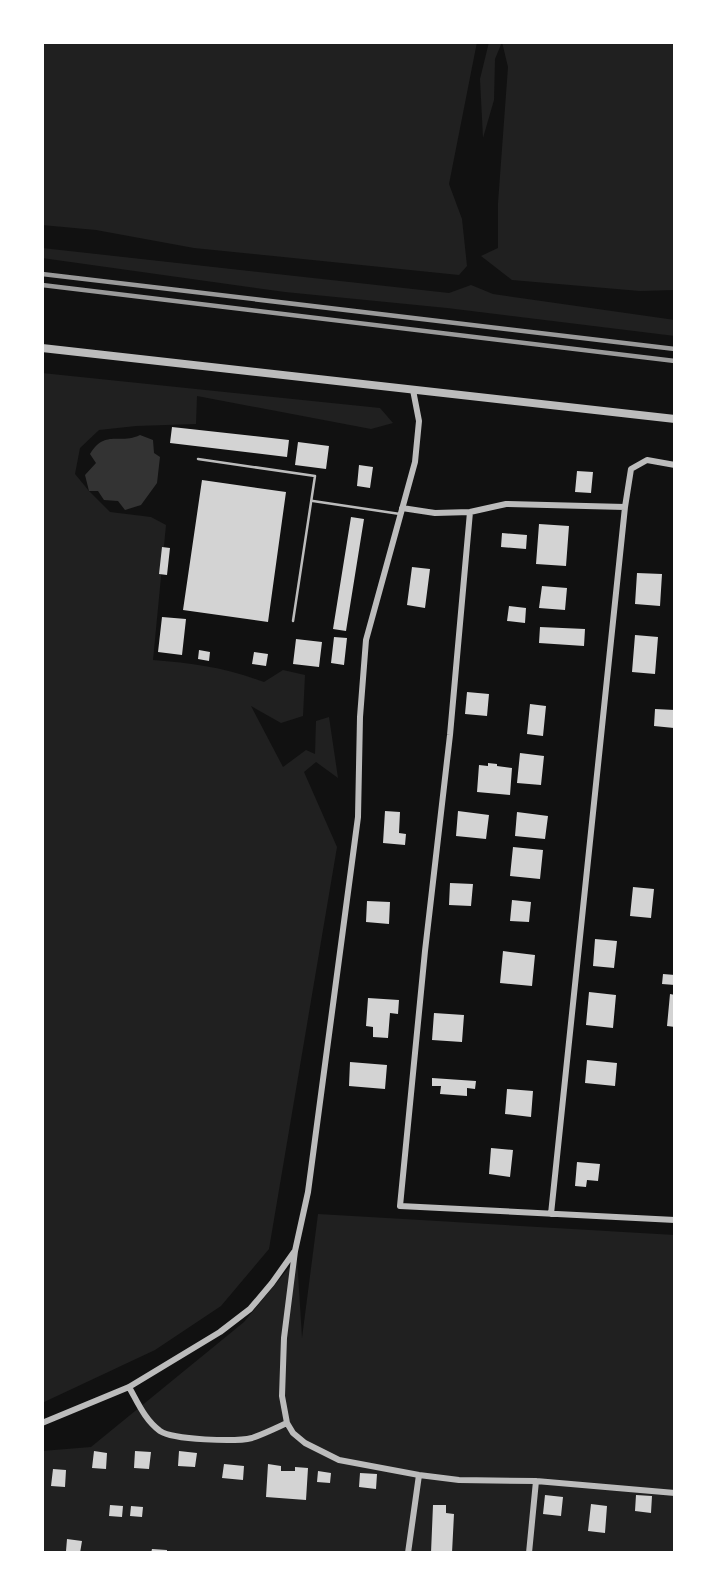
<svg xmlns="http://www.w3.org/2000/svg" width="717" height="1595" font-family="Montserrat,sans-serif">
<rect width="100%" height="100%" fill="#111"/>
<path fill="#202020" d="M 42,42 L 477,42 L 449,184 L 462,219 L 467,266 L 459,275 L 194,248 L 96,230 L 42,225 Z
M 489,42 L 502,42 L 495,59 L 494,100 L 483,138 L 480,79 Z
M 502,42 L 675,42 L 675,290 L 640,291 L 512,280 L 481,256 L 498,248 L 498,203 L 508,67 Z
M 42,248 L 449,293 L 471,285 L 493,294 L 675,320 L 675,336 L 447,308 L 285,292 L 42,258 Z
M 42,373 L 380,408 L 393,423 L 371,429 L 197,396 L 196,424 L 136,426 L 99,430 L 80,448 L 75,474 L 89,491 L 110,512 L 151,517 L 166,525 L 153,660 C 194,663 226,668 264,682 L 283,670 L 305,675 L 303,716 L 281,723 L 251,706 L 283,767 L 306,750 L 315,754 L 316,721 L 329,717 L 338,778 L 316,762 L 304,772 L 337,847 L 269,1249 L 221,1306 L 155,1350 L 42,1403 Z
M 318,1214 L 675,1235 L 675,1553 L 42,1553 L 42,1451 L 91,1447 L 244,1322 L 297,1258 L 302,1338 Z"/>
<path fill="#333" d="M 140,435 L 153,440 L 154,453 L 160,457 L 157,483 L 141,505 L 125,510 L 118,501 L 104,500 L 98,491 L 89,491 L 85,475 L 96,463 L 90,454 C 105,429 120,445 140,435 Z"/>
<path fill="#d3d3d3" d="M 172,427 L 289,440 L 287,457 L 170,443 Z
M 298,442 L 329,446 L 326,469 L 295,465 Z
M 359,465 L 373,467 L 370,488 L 357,486 Z
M 577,471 L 593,472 L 591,493 L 575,492 Z
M 202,480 L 286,492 L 268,622 L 183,610 Z
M 351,517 L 364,519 L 346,631 L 333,629 Z
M 539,524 L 569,526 L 566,566 L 536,564 Z
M 502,533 L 527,535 L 526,549 L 501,547 Z
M 162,547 L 170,548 L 167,575 L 159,574 Z
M 412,567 L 430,569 L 425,608 L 407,605 Z
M 637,573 L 662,574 L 660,606 L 635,604 Z
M 542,586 L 567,588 L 565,610 L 539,608 Z
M 509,606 L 526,608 L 525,623 L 507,621 Z
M 162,617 L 186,619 L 182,655 L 158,652 Z
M 540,627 L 585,629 L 584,646 L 539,643 Z
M 635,635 L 658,637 L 655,674 L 632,672 Z
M 334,637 L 347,638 L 344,665 L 331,663 Z
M 296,639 L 322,642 L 319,667 L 293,664 Z
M 199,650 L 210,652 L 209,661 L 198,659 Z
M 254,652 L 268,654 L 266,666 L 252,664 Z
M 467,692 L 489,694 L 487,716 L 465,714 Z
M 530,704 L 546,706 L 543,736 L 527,734 Z
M 655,709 L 675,710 L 674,728 L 654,726 Z
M 520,753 L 544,756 L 541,785 L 517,783 Z
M 488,763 L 497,764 L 497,766 L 512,768 L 510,795 L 477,792 L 479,765 L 488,766 Z
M 385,811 L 400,812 L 399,833 L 406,834 L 405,845 L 383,843 Z
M 458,811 L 489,815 L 486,839 L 456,836 Z
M 517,812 L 548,816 L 545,839 L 515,836 Z
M 513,847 L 543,850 L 540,879 L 510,876 Z
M 450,883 L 473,884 L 471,906 L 449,905 Z
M 633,887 L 654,889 L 651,918 L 630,916 Z
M 512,900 L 531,902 L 529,922 L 510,921 Z
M 367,901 L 390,902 L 389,924 L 366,922 Z
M 595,939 L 617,941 L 614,968 L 593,966 Z
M 503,951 L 535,955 L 532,986 L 500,983 Z
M 663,974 L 675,975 L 675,985 L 662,984 Z
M 589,992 L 616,995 L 613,1028 L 586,1025 Z
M 670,994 L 675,995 L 675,1027 L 667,1026 Z
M 368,998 L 399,1000 L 398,1014 L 390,1013 L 388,1038 L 373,1037 L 373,1027 L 366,1026 Z
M 434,1013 L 464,1015 L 462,1042 L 432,1040 Z
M 587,1060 L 617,1063 L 615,1086 L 585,1083 Z
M 350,1062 L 387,1065 L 385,1089 L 349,1086 Z
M 432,1078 L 476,1081 L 475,1089 L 467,1088 L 467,1096 L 440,1094 L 441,1086 L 432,1086 Z
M 507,1089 L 533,1091 L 531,1117 L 505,1114 Z
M 491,1148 L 513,1150 L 510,1177 L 489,1174 Z
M 577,1162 L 600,1164 L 598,1181 L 587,1180 L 586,1187 L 575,1186 Z
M 94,1451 L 107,1453 L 106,1469 L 92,1468 Z
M 135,1451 L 151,1452 L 149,1469 L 134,1468 Z
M 179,1451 L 197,1453 L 195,1467 L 178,1466 Z
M 224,1464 L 244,1466 L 243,1480 L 222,1478 Z
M 268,1464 L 281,1466 L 281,1471 L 295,1471 L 295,1467 L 308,1468 L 306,1500 L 266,1497 Z
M 53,1469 L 66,1470 L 65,1487 L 51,1486 Z
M 318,1471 L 331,1473 L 330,1483 L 317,1482 Z
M 360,1473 L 377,1474 L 376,1489 L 359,1487 Z
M 545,1495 L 563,1497 L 561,1516 L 543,1514 Z
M 636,1495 L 652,1496 L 651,1513 L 635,1511 Z
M 591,1504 L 607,1506 L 605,1533 L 588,1531 Z
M 110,1505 L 123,1506 L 122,1517 L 109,1516 Z
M 433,1505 L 446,1505 L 446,1513 L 454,1514 L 452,1553 L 431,1553 Z
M 131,1506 L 143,1507 L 142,1517 L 130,1516 Z
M 67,1539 L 82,1541 L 80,1553 L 66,1551 Z
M 152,1549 L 167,1550 L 167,1553 L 151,1553 Z"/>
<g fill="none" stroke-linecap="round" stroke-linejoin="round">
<path stroke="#bcbcbc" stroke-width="2.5" d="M 198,459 L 315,476 L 293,621
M 313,501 L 400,514"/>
<path stroke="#bcbcbc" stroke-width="6" d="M 413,390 L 419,421 L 415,462 L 366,640 L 360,717 L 358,817 L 308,1192 L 295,1251 L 284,1338 L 282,1396 L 287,1423 L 293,1433 L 305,1443 L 339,1460 L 419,1475 L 459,1480 L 536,1481 L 675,1493
M 402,508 L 435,513 L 470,512 L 506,504 L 625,507
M 470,512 L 450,735 L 425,951 L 400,1206 L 675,1220
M 551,1214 L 625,507 L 631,469 L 647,460 L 675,465
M 129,1387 C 138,1403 145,1420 160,1431 C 173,1440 236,1442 252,1438 C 264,1434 276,1428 287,1423
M 42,1423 L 129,1387 L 220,1332 L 250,1309 L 272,1283 L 294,1252
M 408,1553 L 419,1475
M 529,1553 L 536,1481"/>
<path stroke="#bcbcbc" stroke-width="8" d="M 42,348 L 675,419"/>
<path stroke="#9a9a9a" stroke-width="4.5" d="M 42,274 L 675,349
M 42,285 L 675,361"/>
</g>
<rect width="717" height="1595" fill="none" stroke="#ffffff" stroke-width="88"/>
</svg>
